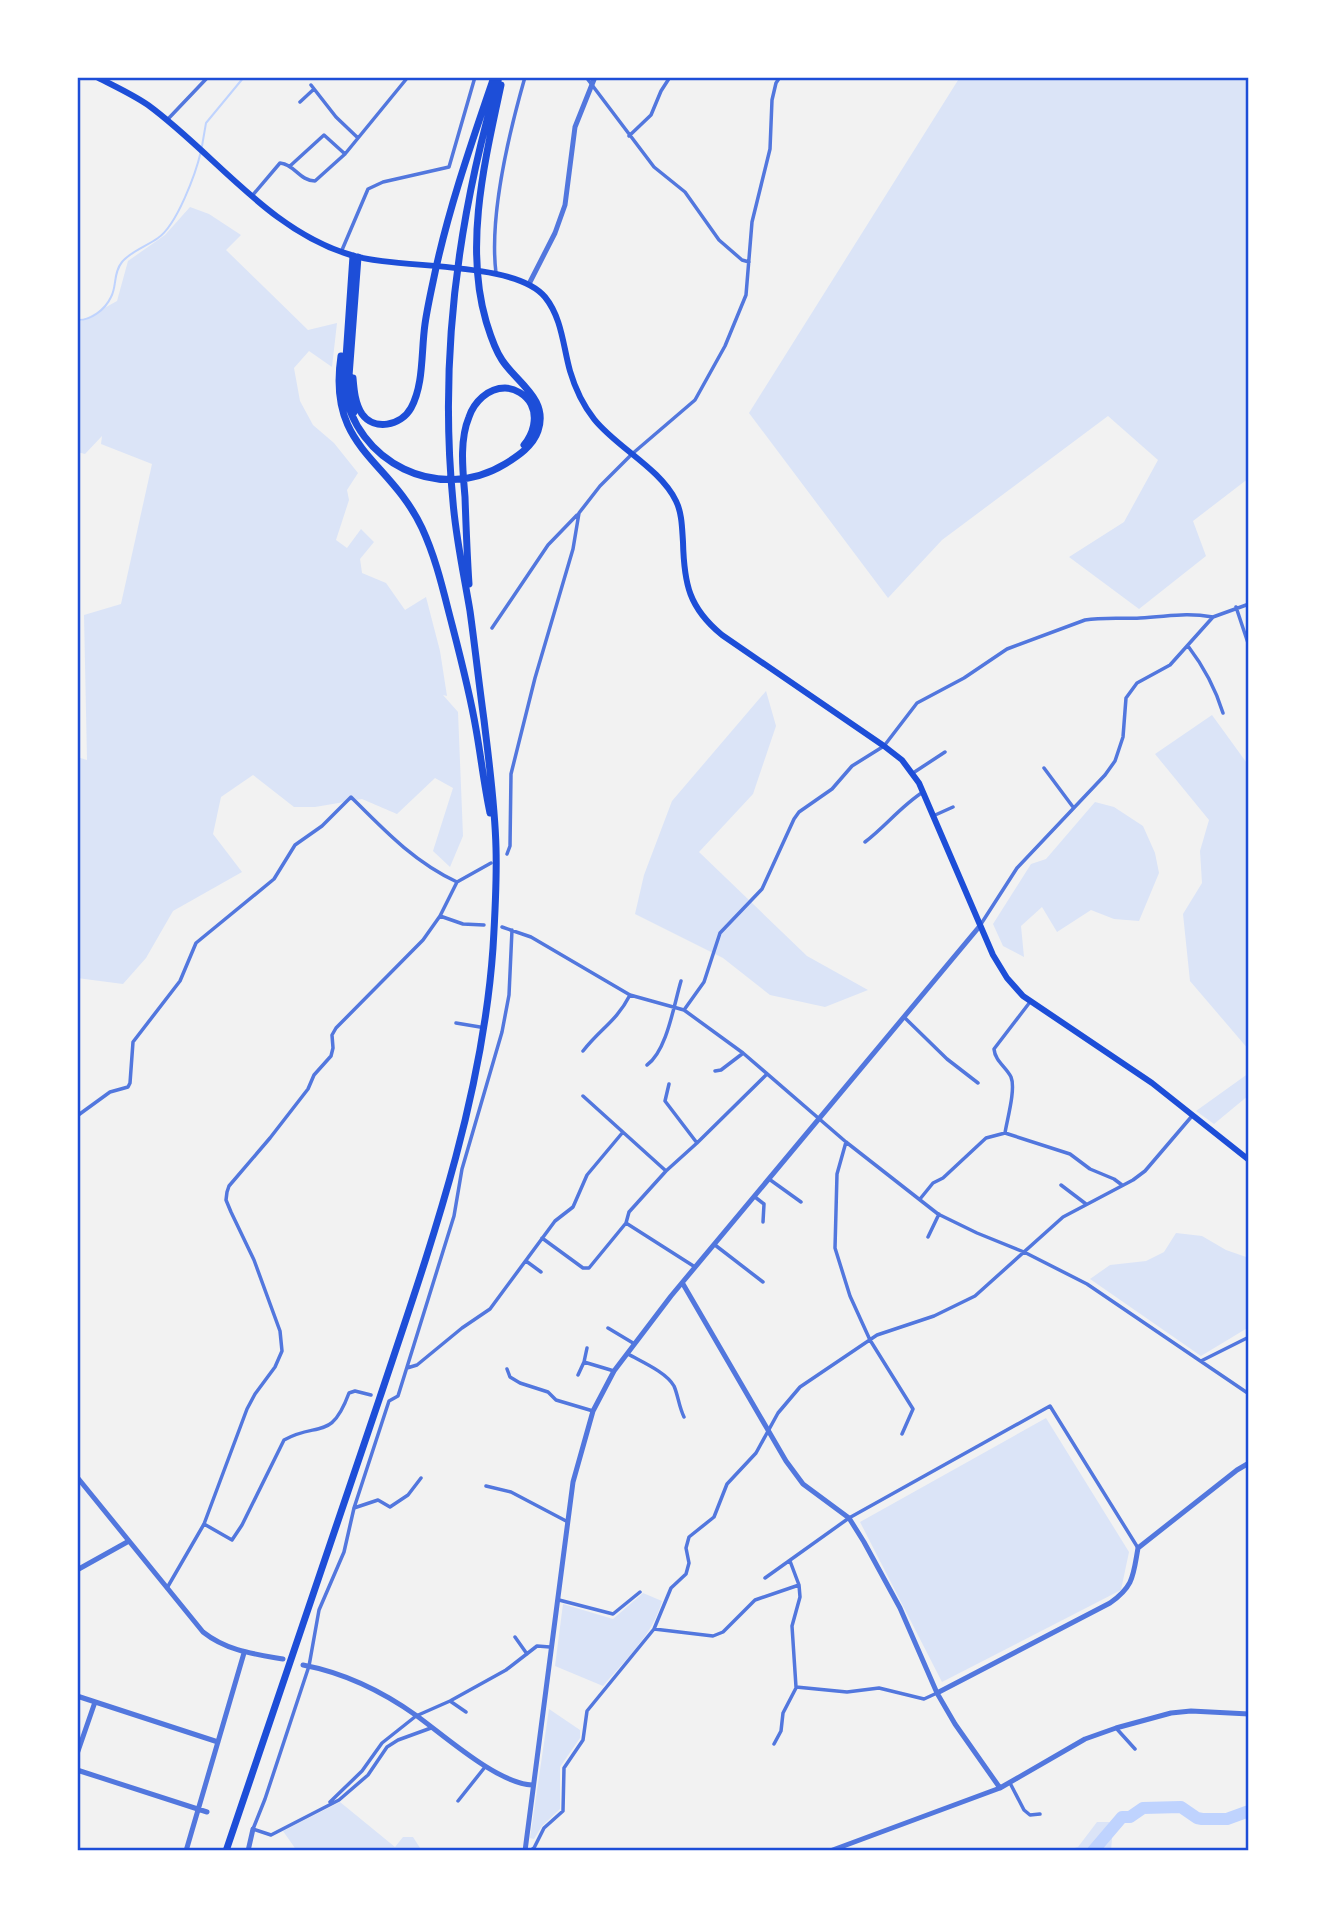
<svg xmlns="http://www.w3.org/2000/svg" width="1326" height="1928" font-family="'Exo 2',sans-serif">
<rect width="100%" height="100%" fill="#f2f2f2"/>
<path fill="#dbe4f7" d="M 960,77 L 1249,77 L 1249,478 L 1193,521 L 1206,556 L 1139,609 L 1069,557 L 1124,522 L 1158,460 L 1108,416 L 942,540 L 888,598 L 749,413 Z
M 190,207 L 209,214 L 241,235 L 226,250 L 308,330 L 337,323 L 332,367 L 309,351 L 294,368 L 300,401 L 313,425 L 334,443 L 358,473 L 347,490 L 349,500 L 336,540 L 347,548 L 361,529 L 374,542 L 360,559 L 362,573 L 386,583 L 405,610 L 426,597 L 440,651 L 447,696 L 443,695 L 458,712 L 463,836 L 450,867 L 433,851 L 453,788 L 435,778 L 397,814 L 362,799 L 315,807 L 294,807 L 253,775 L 221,797 L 213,834 L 242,872 L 173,911 L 146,958 L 123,984 L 77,978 L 77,757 L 87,760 L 84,615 L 121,604 L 152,464 L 101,444 L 102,436 L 85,454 L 77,452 L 77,320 L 81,321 L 117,301 L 128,261 L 165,235 Z
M 766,691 L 776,726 L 753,794 L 699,852 L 807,956 L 868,990 L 825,1007 L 770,995 L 723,958 L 635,914 L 644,875 L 672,801 Z
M 1212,715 L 1249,766 L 1249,1050 L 1190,981 L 1183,914 L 1202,883 L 1200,851 L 1209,820 L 1155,754 Z
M 1095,802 L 1114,807 L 1143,826 L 1155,853 L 1159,873 L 1139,921 L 1114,919 L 1091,910 L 1057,932 L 1042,907 L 1021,926 L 1024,957 L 1003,946 L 993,924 L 1031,864 L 1046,859 Z
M 1249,1073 L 1249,1095 L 1214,1124 L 1196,1111 Z
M 1176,1233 L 1202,1236 L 1226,1250 L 1249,1258 L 1249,1327 L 1201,1356 L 1090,1279 L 1110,1265 L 1146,1261 L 1164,1252 Z
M 1046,1418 L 1129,1552 L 1121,1590 L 942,1682 L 860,1522 Z
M 643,1593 L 662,1601 C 653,1635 625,1660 603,1686 L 555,1666 L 563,1604 L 613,1619 Z
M 549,1709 L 580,1730 L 580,1738 L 560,1767 L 560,1809 L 542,1826 L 534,1839 L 530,1838 Z
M 340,1802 L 395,1847 L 403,1837 L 413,1837 L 422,1851 L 297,1851 L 283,1831 Z
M 1097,1822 L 1109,1822 L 1113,1826 L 1111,1851 L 1064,1851 L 1078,1847 Z"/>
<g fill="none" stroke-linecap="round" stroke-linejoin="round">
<path stroke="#bfd3fe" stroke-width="2" d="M 202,146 L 206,123 L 244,77
M 77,320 C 90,321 105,310 111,297 C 117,286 113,273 122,262 C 131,251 147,246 158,238 C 177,225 196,173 201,151"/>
<path stroke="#bfd3fe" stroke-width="12" d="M 1093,1851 L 1122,1817 L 1130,1817 L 1143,1808 L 1181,1807 L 1197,1818 L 1202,1819 L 1227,1819 L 1249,1811"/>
<path stroke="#5277de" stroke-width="3.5" d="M 586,77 L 654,167 L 685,192 L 719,240 L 742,260 L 749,262
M 311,85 L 336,117 L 358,138
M 300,102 L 314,89
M 168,119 L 208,77
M 629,136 L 651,115 L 661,91 L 670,77
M 290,166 L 324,135 L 345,154
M 252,196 L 280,163 C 294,164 300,181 315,181 L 345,154 L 408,77
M 342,250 L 368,189 L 383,182 L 449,167 L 475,77
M 496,273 C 489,216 509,133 525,77
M 1236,607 L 1249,646
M 492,628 L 548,545 L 577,515
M 1188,646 C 1204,667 1215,687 1223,713
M 1044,768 L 1073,807
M 913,773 L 945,752
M 933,816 L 953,807
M 865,842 C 886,826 901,806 923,792
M 507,854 L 510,846 L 511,774 L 535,678 L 573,549 L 579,513 L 600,486 L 632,454 L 695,400 L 725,346 L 746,295 L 752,222 L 770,149 L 772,100 L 776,83 L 780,77
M 440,916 L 463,924 L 484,925
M 981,924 L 1017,868 L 1105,775 L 1115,761 L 1123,737 L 1126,698 L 1137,683 L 1170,665 L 1213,617 L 1249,604
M 502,927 L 531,937 L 630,995 L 684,1010 L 743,1053 L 846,1142 L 938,1214 L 977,1233 L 1024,1252 L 1087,1284 L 1249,1394
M 684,1010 L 704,982 L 720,933 L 762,889 L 794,819 L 799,812 L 832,789 L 852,766 L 884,746 L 917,703 L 964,678 L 1007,649 L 1085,620 C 1103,617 1122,619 1140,618 C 1168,617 1183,612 1213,617
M 905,1018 L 947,1059 L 978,1083
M 456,1023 L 480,1027
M 583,1051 C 601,1028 616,1022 630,995
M 647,1065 C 667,1051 674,1004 681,981
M 715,1071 L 721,1070 L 742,1054
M 669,1084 L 665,1101 L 697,1143
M 583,1096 L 666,1171
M 77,1116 L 110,1092 L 128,1087 L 130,1083 L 133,1042 L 180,981 L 196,943 L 274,879 L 295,845 L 322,826 L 351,797 C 384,830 414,862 457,882
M 1005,1133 L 1070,1154 L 1090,1169 L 1114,1179 L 1122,1185
M 846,1142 L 837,1174 L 835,1248 L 850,1296 L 870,1340 L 913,1409 L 902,1434
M 769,1179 L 801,1202
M 1061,1185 L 1086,1204
M 755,1197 L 764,1204 L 763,1222
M 920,1199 L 933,1183 L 943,1178 L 986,1138 L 1005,1133 C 1007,1120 1016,1089 1011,1077 C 1006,1067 995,1061 994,1049 L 1030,1002
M 626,1223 L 695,1267
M 928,1237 L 939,1214
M 542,1238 L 583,1268 L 589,1268 L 626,1223 L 629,1212 L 666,1171 L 697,1143 L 767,1074
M 715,1245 L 763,1282
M 526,1261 L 541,1272
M 608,1328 L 633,1343
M 628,1354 C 642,1362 666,1372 674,1386 C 678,1395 679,1407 684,1417
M 1201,1361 L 1249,1337
M 584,1362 L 587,1348
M 407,1368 L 417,1365 L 462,1328 L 490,1309 L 555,1221 L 573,1207 L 587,1175 L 623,1132
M 507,1369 L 510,1377 L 520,1383 L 548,1392 L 556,1400 L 593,1411
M 578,1375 L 584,1362 L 614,1371
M 486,1486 L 511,1492 L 568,1522
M 354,1508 L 378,1500 L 390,1507 L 408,1495 L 421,1478
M 204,1524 L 232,1540 L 242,1525 L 284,1440 C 318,1421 331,1442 349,1393 L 355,1391 L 371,1395
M 790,1561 L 799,1585 L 800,1597 L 792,1626 L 796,1687 L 847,1692 L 879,1688 L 924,1699 L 937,1693
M 765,1578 L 849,1518 L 1050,1406 L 1138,1548
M 167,1588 L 204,1524 L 247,1409 L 255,1394 L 275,1367 L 282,1351 L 280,1331 L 254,1260 L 231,1212 L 226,1200 L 227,1192 L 229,1186 L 270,1138 L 308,1089 L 314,1075 L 331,1056 L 333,1048 L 332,1035 L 336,1028 L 423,940 L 440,916 L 457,882 L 491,863
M 559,1600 L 613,1614 L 640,1592
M 654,1629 L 671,1588 L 686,1574 L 689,1563 L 686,1548 L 689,1537 L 714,1517 L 727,1484 L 756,1453 L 778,1413 L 800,1387 L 877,1335 L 934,1316 L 975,1296 L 1063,1217 L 1133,1180 L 1145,1171 L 1192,1116
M 515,1637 L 527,1654
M 450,1701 L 466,1712
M 431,1728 L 398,1740 L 387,1747 L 368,1775 L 339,1800 L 271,1835 L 253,1829 L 265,1799 L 309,1666 L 319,1610 L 344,1552 L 354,1508 L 389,1401 L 398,1396 L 454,1216 L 462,1169 L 502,1032 L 509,995 L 512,930
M 1116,1728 L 1135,1749
M 774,1744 L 781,1731 L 783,1713 L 796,1688
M 1010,1783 L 1024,1810 L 1030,1815 L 1040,1814
M 458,1801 L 485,1767
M 330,1802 L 362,1771 L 382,1743 L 416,1716 L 450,1701 L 506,1670 L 537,1646 L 550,1647
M 530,1851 L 534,1848 L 544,1828 L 563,1811 L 564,1768 L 583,1740 L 587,1711 L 654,1629 L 713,1636 L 723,1632 L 755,1600 L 799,1585"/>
<path stroke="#5277de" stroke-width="5" d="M 529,284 L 555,233 L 565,205 L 575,127 L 595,77
M 683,1284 L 786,1461 L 803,1484 L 849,1518 L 864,1542 L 900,1608 L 937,1693 L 955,1724 L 1000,1788
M 77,1477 L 203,1632 C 227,1651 254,1654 283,1659
M 77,1570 L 129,1541
M 303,1665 C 345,1673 382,1691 417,1716 C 446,1737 497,1783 532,1785
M 937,1693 L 1110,1603 C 1134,1586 1133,1576 1138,1548 L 1237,1470 L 1249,1463
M 77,1696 L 218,1742
M 77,1754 L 95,1702
M 77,1770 L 207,1812
M 186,1851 L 244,1653
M 248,1851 L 253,1829
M 525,1851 L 573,1482 L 593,1411 L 614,1371 L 671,1296 L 979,927
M 830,1851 L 1000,1788 L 1085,1739 L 1116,1728 L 1171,1713 L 1191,1711 L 1249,1714"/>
<path stroke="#1d4ed8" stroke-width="6" d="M 97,77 C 114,86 132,94 148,105 C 215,154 269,231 351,255 C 398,270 515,260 545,297 C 562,318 563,346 570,371 C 575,388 583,405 594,419 C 616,447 660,468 676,501 C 682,513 682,528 683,542 C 684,584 689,608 722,635 L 884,746 L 902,760 L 919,783 L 993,955 L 1007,978 L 1023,996 L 1152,1083 L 1249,1160"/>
<path stroke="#1d4ed8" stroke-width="7" d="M 353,256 L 344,387 C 355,463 439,504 505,464 C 518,456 533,446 538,431 C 549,399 517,383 502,360 C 494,348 490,334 486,321 C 464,245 485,160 501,85
M 341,356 C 327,449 389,458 422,528 C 434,554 441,581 448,609 C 458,648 469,688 476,729 C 481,757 484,785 490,813
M 353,378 C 354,390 355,403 362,414 C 374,431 401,426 411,408 C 424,384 421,352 425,324 C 427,310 430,296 433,282 C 447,213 471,144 494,77
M 354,412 L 349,392 L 349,376 L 358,257
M 469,584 C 467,555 466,526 465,497 C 463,472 459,441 469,417 C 474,402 488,388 505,388 C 515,388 526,395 531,404 C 538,418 533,434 524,445
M 226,1851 C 277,1701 328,1550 379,1400 C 428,1253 482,1104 493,948 C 495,915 497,881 496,848 C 495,805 489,762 484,720 C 479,684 475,647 470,611 C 464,575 456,539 453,502 C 439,358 458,215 499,77"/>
</g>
<rect width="1326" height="1928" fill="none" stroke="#ffffff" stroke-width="158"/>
<rect x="79" y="79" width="1168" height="1770" fill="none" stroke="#1d4ed8" stroke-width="2.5"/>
</svg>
